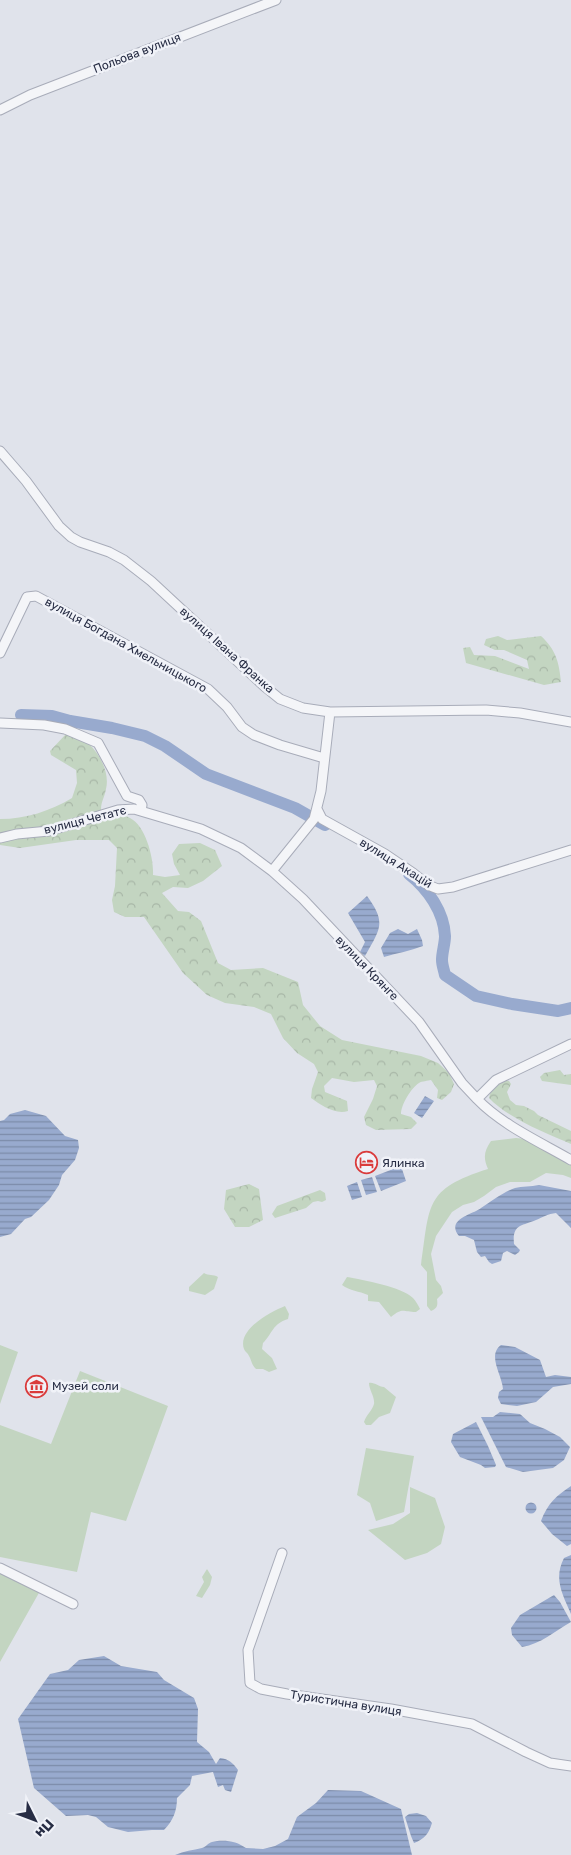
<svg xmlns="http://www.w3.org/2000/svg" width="571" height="1855" font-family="Rubik,sans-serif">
<defs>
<pattern id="forest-crowns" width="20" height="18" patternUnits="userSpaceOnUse" patternTransform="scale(1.25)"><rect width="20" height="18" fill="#c3d5c1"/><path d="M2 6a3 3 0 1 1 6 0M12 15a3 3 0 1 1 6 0" fill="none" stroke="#a8b7a7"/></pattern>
<pattern id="water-rules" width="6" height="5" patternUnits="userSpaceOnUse" patternTransform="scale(1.25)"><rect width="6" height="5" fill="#98aace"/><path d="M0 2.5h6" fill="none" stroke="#7c8ba9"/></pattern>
</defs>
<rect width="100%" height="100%" fill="#e0e3eb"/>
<path fill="#c3d5c1" d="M 516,1138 L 526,1139 L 571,1163 L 571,1178 L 563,1175 L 546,1173 L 530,1182 L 510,1182 L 496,1187 L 484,1196 L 474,1202 L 463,1205 L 452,1212 L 436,1236 L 431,1254 L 436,1280 L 441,1286 L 443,1293 L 437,1299 C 438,1306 437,1308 431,1311 L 427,1306 L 427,1272 L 421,1265 C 430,1205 424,1189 488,1169 C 483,1158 484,1151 491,1141 Z
M 204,1273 C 209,1276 213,1274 218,1277 L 214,1289 L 205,1295 L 189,1291 L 189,1287 Z
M 347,1277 C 363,1280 402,1287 413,1298 C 416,1301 418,1305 420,1309 L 416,1312 C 403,1312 403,1307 391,1317 L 379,1302 L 368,1301 L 368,1295 C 359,1291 350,1291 342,1285 Z
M 285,1306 L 289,1314 L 288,1319 C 272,1324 273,1333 263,1343 L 262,1349 L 272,1358 L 277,1369 L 269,1372 L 263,1369 L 256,1369 C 251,1364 252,1361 249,1356 C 248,1353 245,1352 244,1349 C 237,1330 270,1312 285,1306 Z
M 0,1345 L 18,1352 L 0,1404 Z
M 80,1371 L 168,1406 L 126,1521 L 91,1512 L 77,1572 L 0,1557 L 0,1425 L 51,1444 Z
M 369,1383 C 375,1382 378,1387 384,1387 L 396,1397 L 390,1413 L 379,1417 L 371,1425 L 366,1425 L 364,1422 C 366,1415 372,1411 374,1404 C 375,1397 369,1390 369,1383 Z
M 366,1448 L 414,1456 L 404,1512 L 376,1521 L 370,1503 L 357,1495 Z
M 410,1487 L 435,1498 L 445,1527 L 441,1544 L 427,1553 L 405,1560 L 368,1530 L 393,1524 L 410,1513 Z
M 207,1569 L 212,1577 L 210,1585 L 202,1598 L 196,1596 L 204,1582 L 202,1577 Z
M 0,1572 L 40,1591 L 0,1662 Z"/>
<path fill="url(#forest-crowns)" d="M 498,636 L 507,640 L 541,636 C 556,650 559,662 561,682 L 544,685 L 466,663 L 463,648 L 470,647 L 474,655 L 495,656 L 529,669 L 527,660 L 504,650 L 495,650 L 484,645 L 486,639 Z
M 66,734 C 72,737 82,739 88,743 C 100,754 110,773 106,789 C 104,800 99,804 102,816 C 111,815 122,813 130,818 C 146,826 154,859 153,875 L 165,877 L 180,875 L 174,864 L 172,854 L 179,844 L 200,843 L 215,850 L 222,866 L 203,881 L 188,888 L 173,887 L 162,893 L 178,911 L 189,912 L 201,921 L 218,963 L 231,970 L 263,968 L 298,982 L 303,1005 L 320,1026 L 342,1040 L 421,1056 L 438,1063 L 449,1073 L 454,1084 L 451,1092 L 442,1100 L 437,1098 L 438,1090 L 431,1080 C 428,1081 422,1081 419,1083 C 411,1088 401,1105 401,1114 L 411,1117 L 417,1123 L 411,1129 L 376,1130 L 366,1125 L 364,1117 L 373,1099 L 377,1086 L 374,1080 L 354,1082 L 332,1078 L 324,1086 L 325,1092 L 347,1101 L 348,1111 C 335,1115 321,1105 311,1098 L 312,1089 L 318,1072 L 314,1064 L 297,1053 L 283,1038 L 271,1014 L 254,1007 L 225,1003 L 207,995 L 183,973 L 144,917 L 125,917 L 114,912 L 112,900 L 115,886 L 117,848 L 109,840 L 76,840 L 20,848 L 0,845 L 0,819 C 26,819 50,811 72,798 L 77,783 L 76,770 L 51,755 L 50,751 Z
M 560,1070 L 564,1075 L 571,1074 L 571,1085 L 542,1081 L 540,1077 L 544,1073 Z
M 504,1081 L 509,1081 L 511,1084 L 507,1092 L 510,1100 L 516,1105 L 524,1106 L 534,1111 L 538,1115 L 571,1131 L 571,1144 C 545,1133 508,1118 489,1098 C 491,1088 495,1084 504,1081 Z
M 249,1184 L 259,1189 L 263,1220 L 249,1227 L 235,1227 L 224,1209 L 226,1190 Z
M 320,1190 L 325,1193 L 326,1200 L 322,1202 L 318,1201 L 313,1202 L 306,1208 L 275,1218 L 272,1214 L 277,1206 Z"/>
<path fill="url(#water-rules)" d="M 367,896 C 387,923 380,929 365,956 L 360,952 L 365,942 L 348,913 Z
M 398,929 L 408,934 L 417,929 L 422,940 L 423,946 C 410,951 397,953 384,957 L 381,948 L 390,933 Z
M 425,1096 L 434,1101 L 422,1118 L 414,1113 Z
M 25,1110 L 46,1116 L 65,1136 L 78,1140 L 79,1148 L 75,1160 L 62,1175 L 59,1185 L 49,1200 L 31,1217 L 25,1219 L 11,1234 L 0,1237 L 0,1121 L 4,1120 L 10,1114 Z
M 401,1166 L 406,1181 L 381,1191 L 375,1176 Z
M 372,1177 L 377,1192 L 366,1195 L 361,1180 Z
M 357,1182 L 362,1197 L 352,1200 L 347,1186 Z
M 539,1185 L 571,1191 L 571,1228 L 556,1213 C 548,1214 543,1217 536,1220 C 522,1226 512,1224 514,1244 L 520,1250 L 519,1252 L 515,1255 L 507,1251 L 503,1253 L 501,1261 L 492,1264 L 489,1262 L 485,1256 L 481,1257 L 477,1252 L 474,1240 L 465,1236 L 459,1236 C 445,1219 474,1214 481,1208 C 490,1202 505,1191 515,1188 C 522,1186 531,1187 539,1185 Z
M 501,1345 L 515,1347 L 540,1360 L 546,1377 L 555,1375 L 571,1377 L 571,1384 L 553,1387 L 536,1402 L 517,1406 L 501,1404 L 498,1398 L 499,1392 L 503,1389 C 502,1375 487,1355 501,1345 Z
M 500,1412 L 520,1414 L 530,1423 L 545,1429 L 560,1437 L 570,1447 L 564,1460 L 553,1468 L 523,1472 L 506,1467 L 481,1417 L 493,1417 Z
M 476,1422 L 488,1446 L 496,1465 L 495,1467 L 485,1468 L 481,1465 L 460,1457 L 451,1442 L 453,1434 Z
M 571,1486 L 571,1544 L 567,1546 L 552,1534 L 541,1521 C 547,1504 557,1495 571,1486 Z
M525.5 1508a5.5 5.5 0 1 1 11 0a5.5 5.5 0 1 1-11 0Z
M 571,1555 L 571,1614 C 563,1595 553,1579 564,1558 Z
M 554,1595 L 560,1602 L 571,1622 C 555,1631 541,1644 522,1647 L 512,1635 L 511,1628 L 520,1615 Z
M 104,1656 L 121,1666 L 157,1672 L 164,1680 L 194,1698 L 198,1709 L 197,1742 L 209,1752 L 216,1764 L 220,1758 C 229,1759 233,1763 238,1770 L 231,1792 L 225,1790 L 223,1785 L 218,1787 L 213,1772 L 192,1776 L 190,1785 L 177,1798 C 177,1811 173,1821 164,1830 L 152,1830 L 128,1832 L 108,1827 L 96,1817 L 88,1815 L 66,1816 L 34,1788 L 18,1719 L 50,1674 L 68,1670 L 79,1660 Z
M 328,1790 L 361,1791 L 401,1809 L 412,1855 L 175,1855 C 184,1851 193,1850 202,1848 C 206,1847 208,1843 212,1842 C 223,1839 237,1841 246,1848 L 263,1849 L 275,1846 L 288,1839 L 297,1817 L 316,1803 Z
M 417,1813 L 426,1816 L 432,1823 C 429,1833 425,1839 414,1843 L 411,1836 L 405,1817 L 409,1814 Z"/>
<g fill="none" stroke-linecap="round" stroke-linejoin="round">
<path stroke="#98aace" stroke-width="12" d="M 21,715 L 52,716 L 70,721 L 112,728 L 145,736 L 165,746 L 206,774 L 295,808 L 325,825
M 409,874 C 428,889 444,912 445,936 C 445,944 442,952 442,960 C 442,965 444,970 445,975 L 476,996 L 512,1004 L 558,1011 L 571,1008"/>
<defs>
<path id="minor" d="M 0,110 L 30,95 L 276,0
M 0,451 L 26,481 L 59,526 L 71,537 L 80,542 L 109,552 L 124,560 L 151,581 L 264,686 L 280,699 L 303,708 L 330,712 L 486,710 L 520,713 L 571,722
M 0,653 L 27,597 L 36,596 L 208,689 L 227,707 L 242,727 L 254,735 L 280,745 L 324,758
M 0,723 L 44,725 L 65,729 L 98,743 L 127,796 L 139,800 L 142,805 L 141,811
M 317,809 L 322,819 L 385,854 L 413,873 L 428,885 L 438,889 L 453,887 L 571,850
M 0,838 L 17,834 L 49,831 L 118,810 L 134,809 L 201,829 L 241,848 L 272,871 L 303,899 L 419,1022 L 462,1083 L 477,1099 L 496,1080 L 571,1044
M 272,871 L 314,819 L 321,791 L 330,712
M 477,1099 C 502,1125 540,1142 571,1160
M 282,1553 L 248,1650 L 250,1683 L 261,1689 L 287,1694 L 391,1709 L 472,1724 L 526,1752 L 550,1763 L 571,1766
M 0,1568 L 73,1604"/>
</defs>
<use href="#minor" stroke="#a8acb9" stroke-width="11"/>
<use href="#minor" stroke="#f4f5f8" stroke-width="9"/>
</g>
<defs>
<symbol id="hotel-ring" viewBox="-11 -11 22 22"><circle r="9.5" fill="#f0f2f8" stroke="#da3b3b" stroke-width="1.5"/><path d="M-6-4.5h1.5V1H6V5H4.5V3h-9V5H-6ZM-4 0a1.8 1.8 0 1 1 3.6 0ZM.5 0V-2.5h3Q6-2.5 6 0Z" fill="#da3b3b"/></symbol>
<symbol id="museum-ring" viewBox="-11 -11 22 22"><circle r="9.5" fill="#f0f2f8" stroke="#da3b3b" stroke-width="1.5"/><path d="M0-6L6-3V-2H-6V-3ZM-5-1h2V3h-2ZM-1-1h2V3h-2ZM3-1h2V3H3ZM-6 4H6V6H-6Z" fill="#da3b3b"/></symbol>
</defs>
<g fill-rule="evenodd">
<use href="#hotel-ring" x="354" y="1150" width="25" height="25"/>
<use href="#museum-ring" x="24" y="1374" width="25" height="25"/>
</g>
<g text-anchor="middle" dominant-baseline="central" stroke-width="5" stroke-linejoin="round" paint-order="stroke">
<g font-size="12" fill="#272d44" stroke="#f0f2f8">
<text transform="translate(137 53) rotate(-21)">Польова вулиця</text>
<text transform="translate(126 645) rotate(29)">вулиця Богдана Хмельницького</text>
<text transform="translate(227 650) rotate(42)">вулиця Івана Франка</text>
<text transform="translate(85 820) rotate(-14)">вулиця Четатє</text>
<text transform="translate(396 863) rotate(32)">вулиця Акацій</text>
<text transform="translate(367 968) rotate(46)">вулиця Крянге</text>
<text transform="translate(346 1703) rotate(9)">Туристична вулиця</text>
</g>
<g font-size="12" fill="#272d44" stroke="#f0f2f8" text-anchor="start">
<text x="382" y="1163">Ялинка</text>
<text x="52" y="1386">Музей соли</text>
</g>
</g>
<g transform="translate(35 1820) rotate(132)" stroke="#f0f2f8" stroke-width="4" paint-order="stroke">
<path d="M0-4L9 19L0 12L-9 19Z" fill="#272d44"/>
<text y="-8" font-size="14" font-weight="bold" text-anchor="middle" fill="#272d44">Пн</text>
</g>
</svg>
